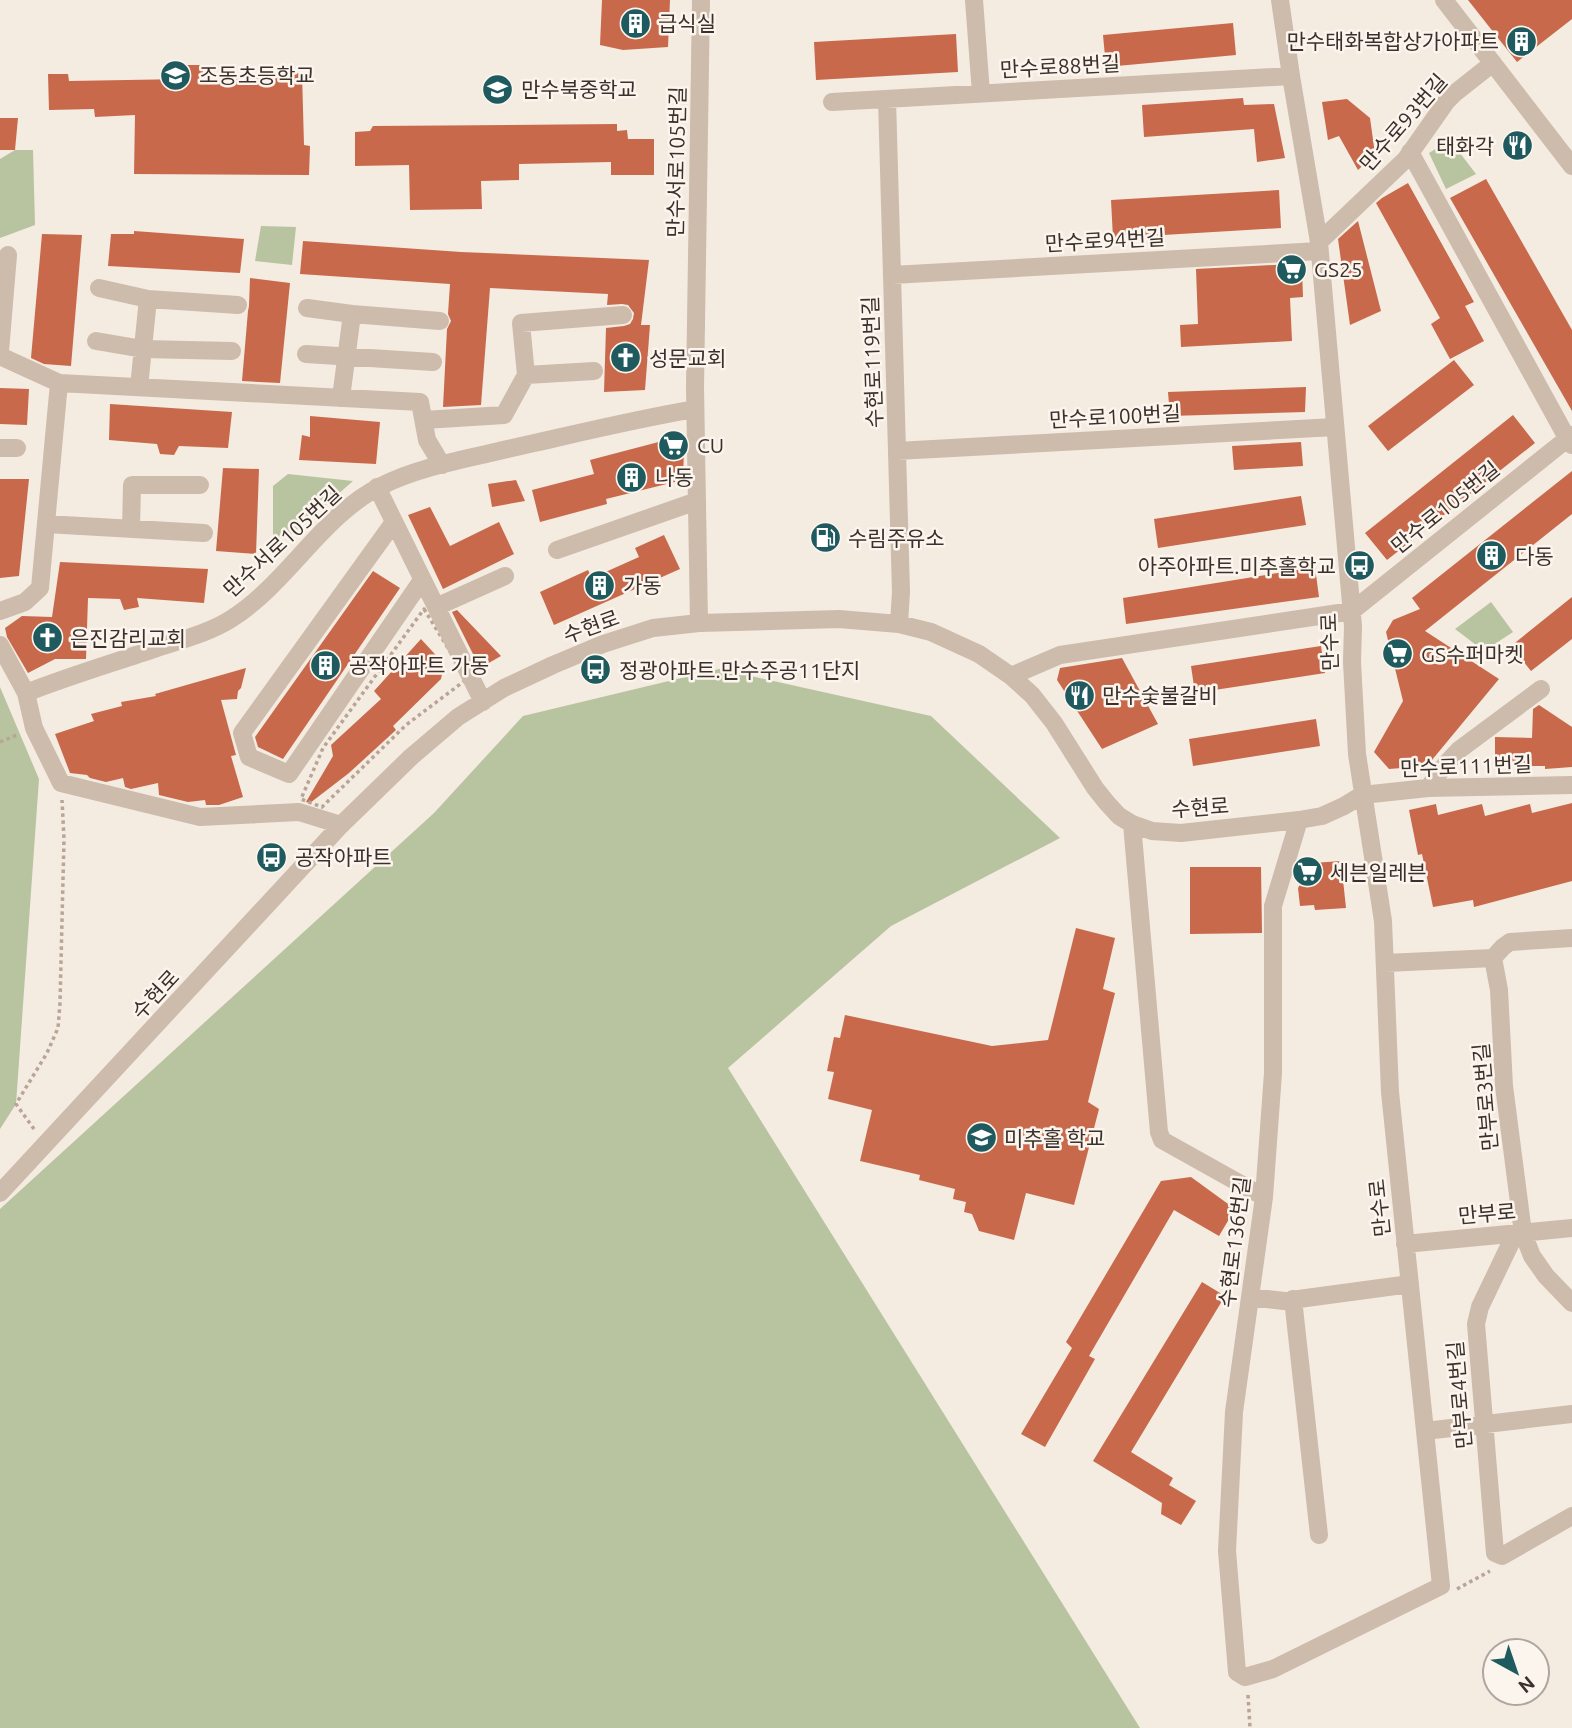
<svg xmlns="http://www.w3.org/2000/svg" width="1572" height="1728" font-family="Ubuntu,'Noto Sans KR',sans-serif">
<rect width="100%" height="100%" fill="#f4ebe1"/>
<path fill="#b8c4a0" d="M 1450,140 L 1476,174 L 1446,189 L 1429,153 Z
M 15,150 L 33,150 L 35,225 L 0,238 L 0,159 Z
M 261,226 L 296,227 L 292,265 L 255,261 Z
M 288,474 L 353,481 L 289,537 L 273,539 L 273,486 Z
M 1491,602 L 1513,632 L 1484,651 L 1455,629 Z
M 719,669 L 931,716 L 1060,838 L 891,926 L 728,1068 L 1140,1728 L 0,1728 L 0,1209 L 434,813 L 523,716 Z
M 0,687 L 39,779 L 16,1104 L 0,1129 Z"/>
<path fill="#c8694b" d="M 602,0 L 670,0 L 668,47 L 623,50 L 600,45 Z
M 1468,0 L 1572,0 L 1572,19 L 1517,62 Z
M 1233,23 L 1236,55 L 1106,67 L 1103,35 Z
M 956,34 L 958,72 L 816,80 L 814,42 Z
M 184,65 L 201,65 L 205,77 L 274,78 L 280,74 L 302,73 L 304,145 L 310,146 L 309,175 L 134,174 L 135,115 L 95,117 L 94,109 L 49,110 L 48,74 L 68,74 L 69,81 L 185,79 Z
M 1243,98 L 1244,105 L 1274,104 L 1285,158 L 1257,162 L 1254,129 L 1144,137 L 1142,105 Z
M 1347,99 L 1370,118 L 1375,154 L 1358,170 L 1339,136 L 1328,140 L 1322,102 Z
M 0,118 L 18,118 L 15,150 L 0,150 Z
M 617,124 L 617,131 L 627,130 L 628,139 L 654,139 L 654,175 L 611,175 L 611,162 L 519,164 L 519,180 L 481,181 L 482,209 L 410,210 L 409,165 L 355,166 L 355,132 L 370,131 L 373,126 Z
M 1486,179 L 1572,330 L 1572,411 L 1450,198 Z
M 1408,183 L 1474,302 L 1465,306 L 1484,341 L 1450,359 L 1431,324 L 1440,318 L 1376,203 L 1382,198 Z
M 1279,190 L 1281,228 L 1113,238 L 1111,200 Z
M 1358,221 L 1381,311 L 1350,325 L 1338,239 Z
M 134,231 L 244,239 L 240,273 L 108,266 L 111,234 L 134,234 Z
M 42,234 L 82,235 L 71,366 L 44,364 L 31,358 Z
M 303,241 L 461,252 L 649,260 L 641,325 L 650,325 L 645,390 L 604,392 L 606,328 L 624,326 L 630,324 L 633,319 L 634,313 L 628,305 L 622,304 L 607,305 L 608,294 L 490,288 L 481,405 L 443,407 L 447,329 L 451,321 L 448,314 L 450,284 L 300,274 Z
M 1292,264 L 1302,270 L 1303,297 L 1290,298 L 1292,341 L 1181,347 L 1180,325 L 1198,324 L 1196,269 Z
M 250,278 L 290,283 L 280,383 L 242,381 L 248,311 L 249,306 Z
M 1454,360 L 1474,385 L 1388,451 L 1368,426 Z
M 1306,387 L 1305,412 L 1170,416 L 1168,392 Z
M 0,388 L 29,389 L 27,425 L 0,424 Z
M 110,404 L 232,412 L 228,448 L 179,446 L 174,455 L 160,454 L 157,444 L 109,440 Z
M 1513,415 L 1535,443 L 1387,560 L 1365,533 Z
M 310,416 L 380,422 L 376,464 L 299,460 L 302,435 L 310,437 Z
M 670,439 L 684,448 L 683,480 L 606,499 L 607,504 L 540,522 L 532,490 L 594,474 L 590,460 Z
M 1301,442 L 1303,466 L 1234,470 L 1232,446 Z
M 223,468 L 259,469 L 256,554 L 216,551 Z
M 1572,471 L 1572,514 L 1425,631 L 1499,679 L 1427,766 L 1389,769 L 1374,752 L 1403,701 L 1386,632 L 1393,620 L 1420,609 L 1412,598 Z
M 0,479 L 29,479 L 19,576 L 0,578 Z
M 516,480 L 525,501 L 492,507 L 488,484 Z
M 1301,496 L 1306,525 L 1158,548 L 1154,519 Z
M 430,507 L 450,546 L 499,522 L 514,554 L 443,589 L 408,515 Z
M 664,535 L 680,569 L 554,625 L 540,592 L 588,570 L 592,578 L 639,557 L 635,548 Z
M 60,562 L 208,569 L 204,603 L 137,598 L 139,607 L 124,610 L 120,599 L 88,598 L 86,659 L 55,659 L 28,673 L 7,637 L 5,628 L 22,616 L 52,617 Z
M 1315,567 L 1319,597 L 1126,624 L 1123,598 Z
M 373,571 L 400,588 L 283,759 L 258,747 L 255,737 Z
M 1572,597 L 1572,639 L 1531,671 L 1511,646 Z
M 457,610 L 501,656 L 480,668 L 452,612 Z
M 421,639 L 444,664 L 441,679 L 393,726 L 396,730 L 349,773 L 310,803 L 306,802 L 333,756 L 331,745 L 381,699 L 374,691 Z
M 1321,646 L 1325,673 L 1195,693 L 1191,666 Z
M 1122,658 L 1158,724 L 1102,749 L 1057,680 L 1060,668 Z
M 246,668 L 241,688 L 238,691 L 237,699 L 221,700 L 236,755 L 231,756 L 243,797 L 219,805 L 206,805 L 205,800 L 188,802 L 159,795 L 158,783 L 131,789 L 125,787 L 123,778 L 106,782 L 90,778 L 87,775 L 70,773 L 55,734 L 94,721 L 91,714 L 122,706 L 121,702 L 156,696 L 155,694 Z
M 1539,705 L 1572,727 L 1572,767 L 1545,769 L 1545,766 L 1495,766 L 1495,737 L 1532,738 L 1533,709 Z
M 1316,719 L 1320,746 L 1193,766 L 1189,739 Z
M 1572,803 L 1572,881 L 1474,907 L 1473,900 L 1433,907 L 1422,854 L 1418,855 L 1409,810 L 1436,804 L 1438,815 L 1482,804 L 1485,816 L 1530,804 L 1532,813 Z
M 1341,861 L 1346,908 L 1315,910 L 1314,905 L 1300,906 L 1298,888 L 1313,863 Z
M 1190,867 L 1261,867 L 1262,933 L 1190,934 Z
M 1076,928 L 1115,938 L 1103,989 L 1115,993 L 1088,1102 L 1099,1109 L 1074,1205 L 1026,1193 L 1014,1240 L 979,1231 L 972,1214 L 964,1212 L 966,1202 L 953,1199 L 955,1189 L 919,1180 L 920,1175 L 860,1161 L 872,1110 L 828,1099 L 834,1072 L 827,1071 L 834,1037 L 840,1038 L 845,1015 L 992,1046 L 1048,1040 Z
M 1191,1177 L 1235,1209 L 1219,1236 L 1174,1210 L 1089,1356 L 1095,1359 L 1045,1447 L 1021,1434 L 1072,1348 L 1066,1342 L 1161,1181 Z
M 1202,1282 L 1225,1296 L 1131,1452 L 1173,1478 L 1169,1485 L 1196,1501 L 1181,1525 L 1161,1514 L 1162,1503 L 1093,1461 Z"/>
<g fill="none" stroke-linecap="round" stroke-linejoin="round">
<path stroke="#b9a596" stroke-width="3.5" stroke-dasharray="3.5 3.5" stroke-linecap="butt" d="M 424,609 L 467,679 L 406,725 L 322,807 L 301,799 L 323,748 Z
M 0,742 L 17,735
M 34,1129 L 16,1104 L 47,1053 L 58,1028 L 60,1003 L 64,839 L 62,800
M 1457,1589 L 1490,1571
M 1248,1695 L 1250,1728"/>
<path stroke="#cdbbac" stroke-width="18" d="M 974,0 L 981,93
M 1280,0 L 1291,76 L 1319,242 L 1353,626 L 1352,662 L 1357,754 L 1383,921 L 1390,1092 L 1441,1586 L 1273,1669 L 1245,1677 L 1237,1672 L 1227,1551 L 1234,1412 L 1264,1197 L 1273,1073 L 1273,906 L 1299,820
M 1444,0 L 1572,166
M 887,99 L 901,592 L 899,624
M 832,102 L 1291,76
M 1410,152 L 1567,438 L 1572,445
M 1319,242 L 1406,159 L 1446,102 L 1455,93 L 1493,63
M 892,275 L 1319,251
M 99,288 L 148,299
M 307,308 L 352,314
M 96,341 L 143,349 L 232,351
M 0,351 L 8,255
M 306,354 L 433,362
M 0,356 L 59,383
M 526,375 L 594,371
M 139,387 L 148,299 L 238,305
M 341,398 L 352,314 L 440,321
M 424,420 L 504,415 L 526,375 L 521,323 L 623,315
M 0,448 L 17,448
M 897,451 L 1335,427
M 377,487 L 483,702
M 394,522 L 242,733 L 249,757 L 289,774 L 422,580
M 46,524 L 204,533
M 131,529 L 132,485 L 200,485
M 557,550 L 697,501
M 436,607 L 505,576
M 0,611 L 25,602 L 40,588 L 59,383 L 420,402 L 427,440 L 442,465
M 699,623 L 695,387 L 701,0
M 0,645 L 26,693 L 34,728 L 61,783 L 200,817 L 299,812 L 341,825
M 1011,676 L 1060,655 L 1352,611 L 1572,435
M 26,693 C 69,676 113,663 157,648 C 181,640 209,633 231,619 C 288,583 322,515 381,486 C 419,467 462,460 503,450 C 567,436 630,420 695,409
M 1428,788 L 1445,765 L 1459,750 L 1541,689
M 1132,824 L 1159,1132 L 1162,1140 L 1264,1197
M 1493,958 L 1499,990 L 1504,1086 L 1523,1233 L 1532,1256 L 1546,1276 L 1572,1303
M 1386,963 L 1493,958 L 1503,947 L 1510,942 L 1572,938
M 0,1193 L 341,825 L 411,757 L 458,717 L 504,688 L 553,665 L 603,644 L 653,628 L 699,623 L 839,619 L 899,624 L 931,632 L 979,654 L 1011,676 L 1032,695 L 1054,723 L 1095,788 L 1107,803 L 1119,816 L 1132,824 L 1152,831 L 1181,833 L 1299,820 L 1322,816 L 1344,806 L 1362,795 L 1428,788 L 1572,785
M 1515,1234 L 1480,1307 L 1476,1324 L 1495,1553 L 1502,1556 L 1572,1516
M 1405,1244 L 1572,1228
M 1250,1297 L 1284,1301 L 1410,1284
M 1293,1299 L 1319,1535
M 1425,1431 L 1572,1414"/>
</g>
<defs>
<symbol id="building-disc" viewBox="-11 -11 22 22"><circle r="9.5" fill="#1f5a5e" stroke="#fbf5ee"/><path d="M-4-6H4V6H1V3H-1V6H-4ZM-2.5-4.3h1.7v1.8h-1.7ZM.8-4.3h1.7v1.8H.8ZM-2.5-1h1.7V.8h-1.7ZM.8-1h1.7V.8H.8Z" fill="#fff"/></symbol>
<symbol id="school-disc" viewBox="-11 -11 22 22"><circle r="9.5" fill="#1f5a5e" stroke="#fbf5ee"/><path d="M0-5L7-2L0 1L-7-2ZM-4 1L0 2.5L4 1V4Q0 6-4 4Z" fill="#fff"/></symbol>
<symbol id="restaurant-disc" viewBox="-11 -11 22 22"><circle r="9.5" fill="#1f5a5e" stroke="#fbf5ee"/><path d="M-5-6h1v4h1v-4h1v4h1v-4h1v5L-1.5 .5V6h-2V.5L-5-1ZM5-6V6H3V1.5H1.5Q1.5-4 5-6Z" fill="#fff"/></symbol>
<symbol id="supermarket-disc" viewBox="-11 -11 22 22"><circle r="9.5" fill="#1f5a5e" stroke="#fbf5ee"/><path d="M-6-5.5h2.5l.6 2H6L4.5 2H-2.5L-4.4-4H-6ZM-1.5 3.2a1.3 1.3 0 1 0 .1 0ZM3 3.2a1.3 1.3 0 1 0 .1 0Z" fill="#fff"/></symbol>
<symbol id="church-disc" viewBox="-11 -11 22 22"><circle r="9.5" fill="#1f5a5e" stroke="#fbf5ee"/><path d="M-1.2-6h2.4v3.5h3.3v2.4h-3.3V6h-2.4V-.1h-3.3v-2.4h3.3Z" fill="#fff"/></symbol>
<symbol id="fuel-disc" viewBox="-11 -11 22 22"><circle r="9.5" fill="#1f5a5e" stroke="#fbf5ee"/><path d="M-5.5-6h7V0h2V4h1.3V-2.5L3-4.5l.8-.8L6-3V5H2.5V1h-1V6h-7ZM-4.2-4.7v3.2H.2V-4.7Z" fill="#fff"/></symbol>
<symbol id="bus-disc" viewBox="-11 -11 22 22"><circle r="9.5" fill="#1f5a5e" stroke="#fbf5ee"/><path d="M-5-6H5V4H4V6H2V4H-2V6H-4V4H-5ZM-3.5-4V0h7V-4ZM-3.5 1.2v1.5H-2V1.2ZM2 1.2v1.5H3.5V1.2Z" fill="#fff"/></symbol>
</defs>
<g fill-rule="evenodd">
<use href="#building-disc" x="618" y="6" width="35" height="35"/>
<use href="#building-disc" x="1504" y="24" width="35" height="35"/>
<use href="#school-disc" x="158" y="58" width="35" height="35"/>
<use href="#school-disc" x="480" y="72" width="35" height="35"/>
<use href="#restaurant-disc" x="1500" y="128" width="35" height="35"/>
<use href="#supermarket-disc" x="1274" y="252" width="35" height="35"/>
<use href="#church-disc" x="608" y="340" width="35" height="35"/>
<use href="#supermarket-disc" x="656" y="428" width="35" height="35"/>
<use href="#building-disc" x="614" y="460" width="35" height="35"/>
<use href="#fuel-disc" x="808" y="520" width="35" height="35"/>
<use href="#building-disc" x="1474" y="538" width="35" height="35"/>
<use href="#bus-disc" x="1342" y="548" width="35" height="35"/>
<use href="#building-disc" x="582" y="568" width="35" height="35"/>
<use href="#church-disc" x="30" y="620" width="35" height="35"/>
<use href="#supermarket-disc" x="1380" y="636" width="35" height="35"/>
<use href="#building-disc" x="308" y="648" width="35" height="35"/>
<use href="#bus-disc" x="578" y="652" width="35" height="35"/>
<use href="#restaurant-disc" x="1062" y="678" width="35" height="35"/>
<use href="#bus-disc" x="254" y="840" width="35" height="35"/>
<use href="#supermarket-disc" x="1290" y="854" width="35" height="35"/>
<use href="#school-disc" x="964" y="1120" width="35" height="35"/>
</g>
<g text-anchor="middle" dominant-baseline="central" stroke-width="5" stroke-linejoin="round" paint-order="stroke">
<g font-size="21" fill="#3b302b" stroke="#fbf5ee" text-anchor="start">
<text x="658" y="23">급식실</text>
<text x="1499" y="41" text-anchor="end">만수태화복합상가아파트</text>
<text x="199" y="75">조동초등학교</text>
<text x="521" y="89">만수북중학교</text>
<text x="1494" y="146" text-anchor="end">태화각</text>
<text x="1314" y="269">GS25</text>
<text x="649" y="358">성문교회</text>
<text x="697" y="445">CU</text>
<text x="655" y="477">나동</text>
<text x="848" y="538">수림주유소</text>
<text x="1515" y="556">다동</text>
<text x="1336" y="566" text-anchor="end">아주아파트.미추홀학교</text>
<text x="623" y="585">가동</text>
<text x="70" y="638">은진감리교회</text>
<text x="1421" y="654">GS수퍼마켓</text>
<text x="349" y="665">공작아파트 가동</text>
<text x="619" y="670">정광아파트.만수주공11단지</text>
<text x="1102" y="695">만수숯불갈비</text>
<text x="295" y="857">공작아파트</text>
<text x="1330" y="872">세븐일레븐</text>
<text x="1004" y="1138">미추홀 학교</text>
</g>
<g font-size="21" fill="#3b302b" stroke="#fbf5ee">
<text transform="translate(1060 66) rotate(-3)">만수로88번길</text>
<text transform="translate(1403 122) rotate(-49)">만수로93번길</text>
<text transform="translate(676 162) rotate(-89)">만수서로105번길</text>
<text transform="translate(1105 240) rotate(-3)">만수로94번길</text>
<text transform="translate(872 362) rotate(-92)">수현로119번길</text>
<text transform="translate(1115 416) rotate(-3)">만수로100번길</text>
<text transform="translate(1445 507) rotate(-39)">만수로105번길</text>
<text transform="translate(282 541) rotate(-43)">만수서로105번길</text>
<text transform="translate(591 626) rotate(-20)">수현로</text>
<text transform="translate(1329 642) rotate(-92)">만수로</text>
<text transform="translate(1466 766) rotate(-2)">만수로111번길</text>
<text transform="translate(1200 807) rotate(-4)">수현로</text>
<text transform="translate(155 994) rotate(-47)">수현로</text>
<text transform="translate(1485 1097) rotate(-95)">만부로3번길</text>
<text transform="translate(1379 1208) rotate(-96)">만수로</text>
<text transform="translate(1487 1213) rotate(-5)">만부로</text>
<text transform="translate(1234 1242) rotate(-83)">수현로136번길</text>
<text transform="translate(1459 1395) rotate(-95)">만부로4번길</text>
</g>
</g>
<g transform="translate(1516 1672) rotate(140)"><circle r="33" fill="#fbf5ee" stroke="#aea6a0" stroke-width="2"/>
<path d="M0-5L12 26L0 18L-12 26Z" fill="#1f5a5e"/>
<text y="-10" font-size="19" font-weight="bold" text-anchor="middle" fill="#3b302b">N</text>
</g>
</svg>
